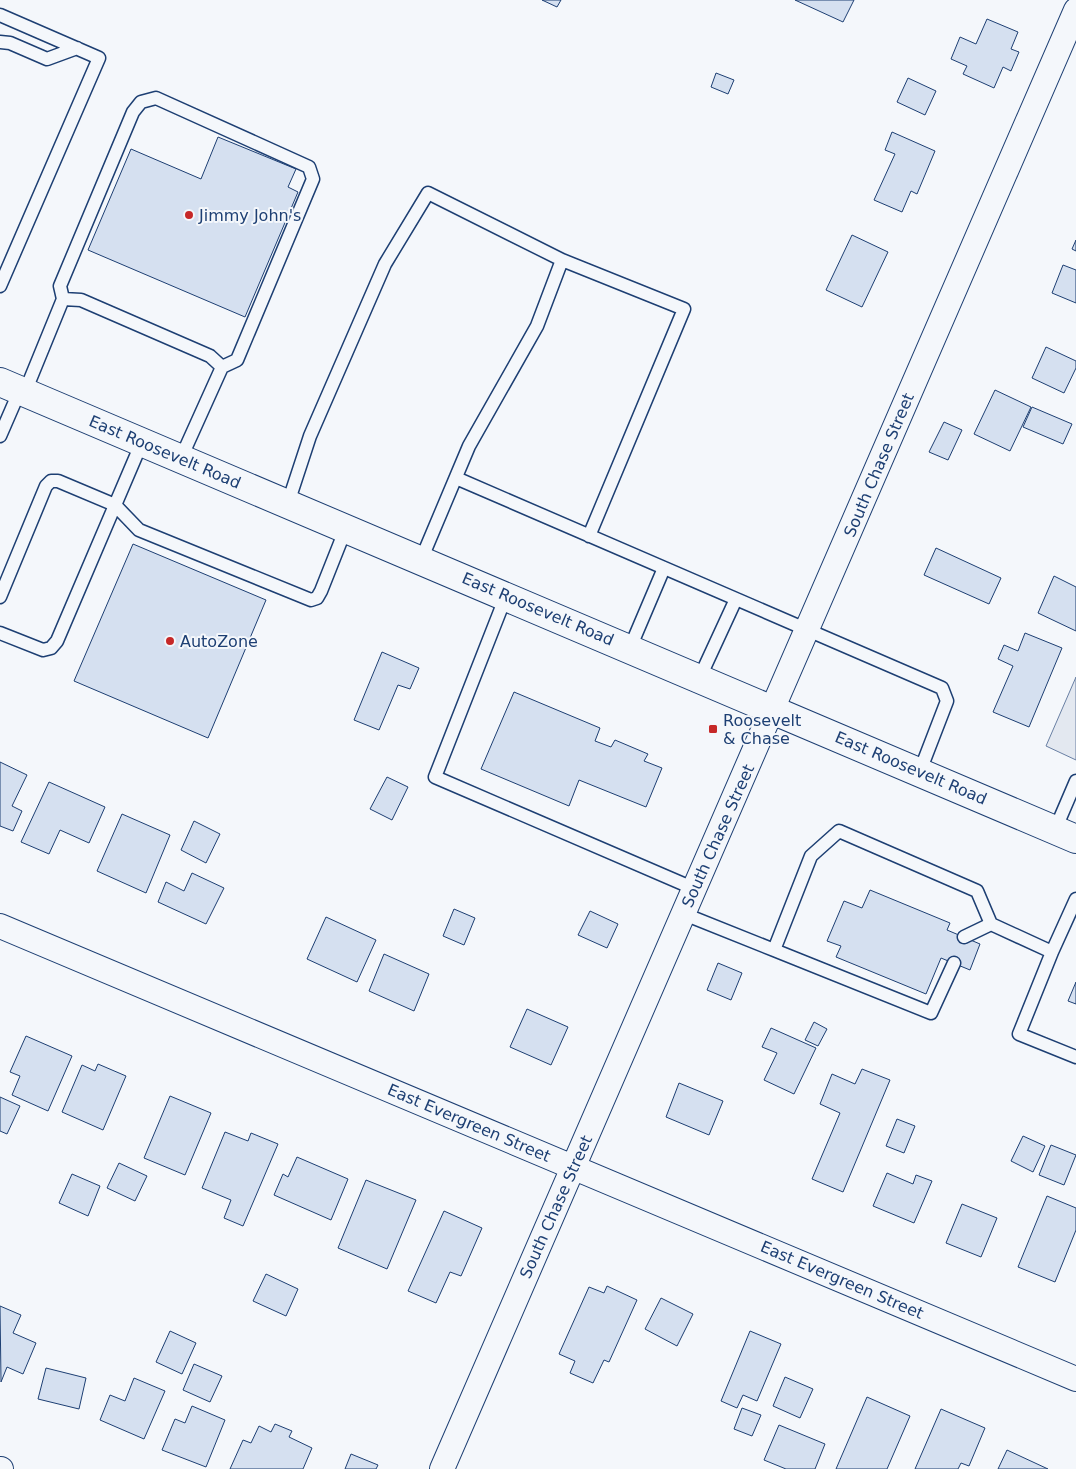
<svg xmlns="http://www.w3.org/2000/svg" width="1076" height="1469" font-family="'DejaVu Sans',sans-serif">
<rect width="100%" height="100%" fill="#f4f7fb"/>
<path fill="#e3e8f0" stroke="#687fa3" d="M 1076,677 L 1076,760 L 1046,746 Z"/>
<path fill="#d5e0f0" stroke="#1d3f73" d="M 542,0 L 561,0 L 557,7 Z
M 795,0 L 854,0 L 843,22 Z
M 987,19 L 1018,32 L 1011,49 L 1019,52 L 1011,71 L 1003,67 L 994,88 L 963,74 L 967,66 L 951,59 L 960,37 L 976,44 Z
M 716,73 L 734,80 L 728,94 L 711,87 Z
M 908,78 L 936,91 L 925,115 L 897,102 Z
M 892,132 L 935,151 L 917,194 L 911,191 L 902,212 L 874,200 L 895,154 L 885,150 Z
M 218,137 L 296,169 L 288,187 L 298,192 L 245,317 L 88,250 L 131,149 L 201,179 Z
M 852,235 L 888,252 L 862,307 L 826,290 Z
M 1076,240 L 1076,251 L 1072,249 Z
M 1063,265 L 1076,270 L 1076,303 L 1052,293 Z
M 1046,347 L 1076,361 L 1076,368 L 1064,393 L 1032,378 Z
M 995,390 L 1031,407 L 1010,451 L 974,434 Z
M 1032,407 L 1072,424 L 1063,444 L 1023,427 Z
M 944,422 L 962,430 L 948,460 L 929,452 Z
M 133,544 L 266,600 L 208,738 L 74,681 Z
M 936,548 L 1001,578 L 989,604 L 924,575 Z
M 1054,576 L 1076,587 L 1076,631 L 1038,613 Z
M 1025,633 L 1062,648 L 1029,727 L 993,712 L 1013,666 L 998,659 L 1004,645 L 1018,651 Z
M 382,652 L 419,668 L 410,689 L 398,685 L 379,730 L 354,720 Z
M 514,692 L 600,728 L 595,741 L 611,747 L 615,740 L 648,754 L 644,761 L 662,768 L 646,807 L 579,780 L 569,806 L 481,769 Z
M 0,762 L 27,775 L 12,806 L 22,811 L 13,831 L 0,826 Z
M 387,777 L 408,787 L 392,820 L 370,809 Z
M 49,782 L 105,807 L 89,843 L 60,830 L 49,854 L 21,842 Z
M 122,814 L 170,835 L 146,893 L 97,871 Z
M 194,821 L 220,834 L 206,863 L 181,850 Z
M 192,873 L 224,888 L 206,924 L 158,902 L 166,882 L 184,891 Z
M 870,890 L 950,923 L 947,930 L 980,944 L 970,970 L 941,958 L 926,994 L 836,957 L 841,946 L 827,941 L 844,901 L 862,908 Z
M 454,909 L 475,918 L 464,945 L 443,936 Z
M 590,911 L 618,924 L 607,948 L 578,935 Z
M 326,917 L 376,940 L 357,982 L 307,959 Z
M 384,954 L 429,974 L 414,1011 L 369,991 Z
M 718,963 L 742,973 L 731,1000 L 707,990 Z
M 1076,982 L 1076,1004 L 1068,1001 Z
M 527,1009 L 568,1027 L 551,1065 L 510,1047 Z
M 814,1022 L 827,1029 L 818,1046 L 805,1040 Z
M 771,1028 L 816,1048 L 794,1094 L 764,1080 L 777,1053 L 762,1047 Z
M 26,1036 L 72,1056 L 48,1111 L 12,1095 L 20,1076 L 10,1072 Z
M 98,1064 L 126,1076 L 103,1130 L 62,1112 L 82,1065 L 95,1071 Z
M 862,1069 L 890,1080 L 843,1192 L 812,1179 L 840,1113 L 820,1104 L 832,1074 L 855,1084 Z
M 679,1083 L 723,1101 L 709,1135 L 666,1117 Z
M 170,1096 L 211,1113 L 185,1175 L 144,1158 Z
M 0,1097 L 20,1106 L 7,1134 L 0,1131 Z
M 897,1119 L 915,1126 L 904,1153 L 886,1146 Z
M 225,1132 L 248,1141 L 251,1133 L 278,1144 L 243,1226 L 224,1218 L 231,1200 L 202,1188 Z
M 1023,1136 L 1045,1146 L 1033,1172 L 1011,1161 Z
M 1051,1145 L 1076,1155 L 1064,1185 L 1039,1175 Z
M 297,1157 L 348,1179 L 331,1220 L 274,1195 L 283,1174 L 288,1177 Z
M 119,1163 L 147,1176 L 135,1201 L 107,1188 Z
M 887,1173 L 913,1184 L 916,1175 L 932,1181 L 914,1223 L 873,1206 Z
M 72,1174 L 100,1186 L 88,1216 L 59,1203 Z
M 366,1180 L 416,1200 L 387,1269 L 338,1248 Z
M 1047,1196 L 1076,1208 L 1076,1230 L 1055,1282 L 1018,1267 Z
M 962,1204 L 997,1218 L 981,1257 L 946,1243 Z
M 444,1211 L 482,1228 L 461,1276 L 450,1272 L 436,1303 L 408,1291 Z
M 266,1274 L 298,1289 L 286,1316 L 253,1301 Z
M 607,1286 L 637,1300 L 609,1362 L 604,1360 L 593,1383 L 570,1373 L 575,1361 L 559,1354 L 589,1287 L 604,1293 Z
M 661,1298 L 693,1314 L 677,1346 L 645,1329 Z
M 0,1306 L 21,1315 L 13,1333 L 36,1343 L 23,1374 L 7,1367 L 1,1382 Z
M 170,1331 L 196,1343 L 182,1374 L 156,1362 Z
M 750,1331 L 781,1344 L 757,1401 L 743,1395 L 737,1408 L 721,1401 Z
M 194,1364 L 222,1376 L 210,1402 L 183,1390 Z
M 46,1368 L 86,1378 L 79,1409 L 38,1399 Z
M 785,1377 L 813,1389 L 800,1418 L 773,1406 Z
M 134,1378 L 165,1391 L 144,1439 L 100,1420 L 110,1395 L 125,1401 Z
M 867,1397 L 910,1416 L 887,1469 L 836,1469 Z
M 192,1406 L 225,1420 L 206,1467 L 162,1450 L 175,1419 L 185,1423 Z
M 742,1408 L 761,1415 L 752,1436 L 734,1429 Z
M 941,1409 L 985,1428 L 969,1466 L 961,1463 L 958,1469 L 915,1469 Z
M 275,1424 L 292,1431 L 289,1437 L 312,1448 L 303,1469 L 230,1469 L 243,1440 L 251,1443 L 259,1426 L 271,1432 Z
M 779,1425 L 825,1444 L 815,1469 L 786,1469 L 764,1460 Z
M 1007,1450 L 1048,1469 L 998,1469 Z
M 351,1454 L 378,1465 L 376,1469 L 345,1469 Z"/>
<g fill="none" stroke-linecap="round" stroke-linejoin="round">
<defs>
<path id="lane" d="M 0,15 L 99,58 L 0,286
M 0,42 L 10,43 L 47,59 L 77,48
M 562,260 L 684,309 L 589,536
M 63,299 L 60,286 L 133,112 L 141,102 L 156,98 L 309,167 L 313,179 L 237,360 L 222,367 L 181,458
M 25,392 L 63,299 L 81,300 L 210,356 L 222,367
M 0,436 L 20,390
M 456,478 L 942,688 L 947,701 L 920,771
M 288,503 L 310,436 L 385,264 L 428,193 L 562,260 L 537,326 L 469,446 L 421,560
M 506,596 L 435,777 L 695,889
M 0,597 L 46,486 L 51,481 L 58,481 L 115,505 L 139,530 L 311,600 L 317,598 L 321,591 L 346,528
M 0,633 L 43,650 L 51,648 L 57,641 L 142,442
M 630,648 L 664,568
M 700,677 L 736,599
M 1055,830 L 1076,781
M 684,914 L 774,950 L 811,856 L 839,831 L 977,891 L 991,924 L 1052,952 L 1076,899
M 964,937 L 991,924
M 774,950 L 931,1013 L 954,963
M 1052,952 L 1019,1034 L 1076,1057"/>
<path id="street" d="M 0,926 L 1076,1379
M 0,1469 L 1,1469
M 442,1469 L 1076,10"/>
<path id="primary" d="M 0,382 L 1076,839"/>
</defs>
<use href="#lane" stroke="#1d3f73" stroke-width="15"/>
<use href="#street" stroke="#1d3f73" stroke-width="26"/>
<use href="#primary" stroke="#1d3f73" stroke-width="30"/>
<use href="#lane" stroke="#f4f7fb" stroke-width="12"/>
<use href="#street" stroke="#f4f7fb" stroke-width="24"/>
<use href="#primary" stroke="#f4f7fb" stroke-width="28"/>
</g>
<g fill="#c62828" stroke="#f4f7fb" stroke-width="2">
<circle cx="189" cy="215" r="5"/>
<circle cx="170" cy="641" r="5"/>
<rect x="708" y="724" width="10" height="10" rx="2.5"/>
</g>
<g text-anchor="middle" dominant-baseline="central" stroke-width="4" stroke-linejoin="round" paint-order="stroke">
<g font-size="16" fill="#1d3f73" stroke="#f4f7fb" text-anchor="start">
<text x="199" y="215">Jimmy John's</text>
<text x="180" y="641">AutoZone</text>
<text x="723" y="720">Roosevelt<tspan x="723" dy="18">&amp; Chase</tspan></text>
</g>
<g font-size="16" fill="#1d3f73" stroke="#f4f7fb">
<text transform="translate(165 452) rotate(23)">East Roosevelt Road</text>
<text transform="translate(879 465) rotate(-67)">South Chase Street</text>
<text transform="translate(538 609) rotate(23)">East Roosevelt Road</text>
<text transform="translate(911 768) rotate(23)">East Roosevelt Road</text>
<text transform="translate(718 836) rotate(-66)">South Chase Street</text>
<text transform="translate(469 1123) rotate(23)">East Evergreen Street</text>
<text transform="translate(556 1207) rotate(-66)">South Chase Street</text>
<text transform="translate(842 1280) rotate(23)">East Evergreen Street</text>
</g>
</g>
</svg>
